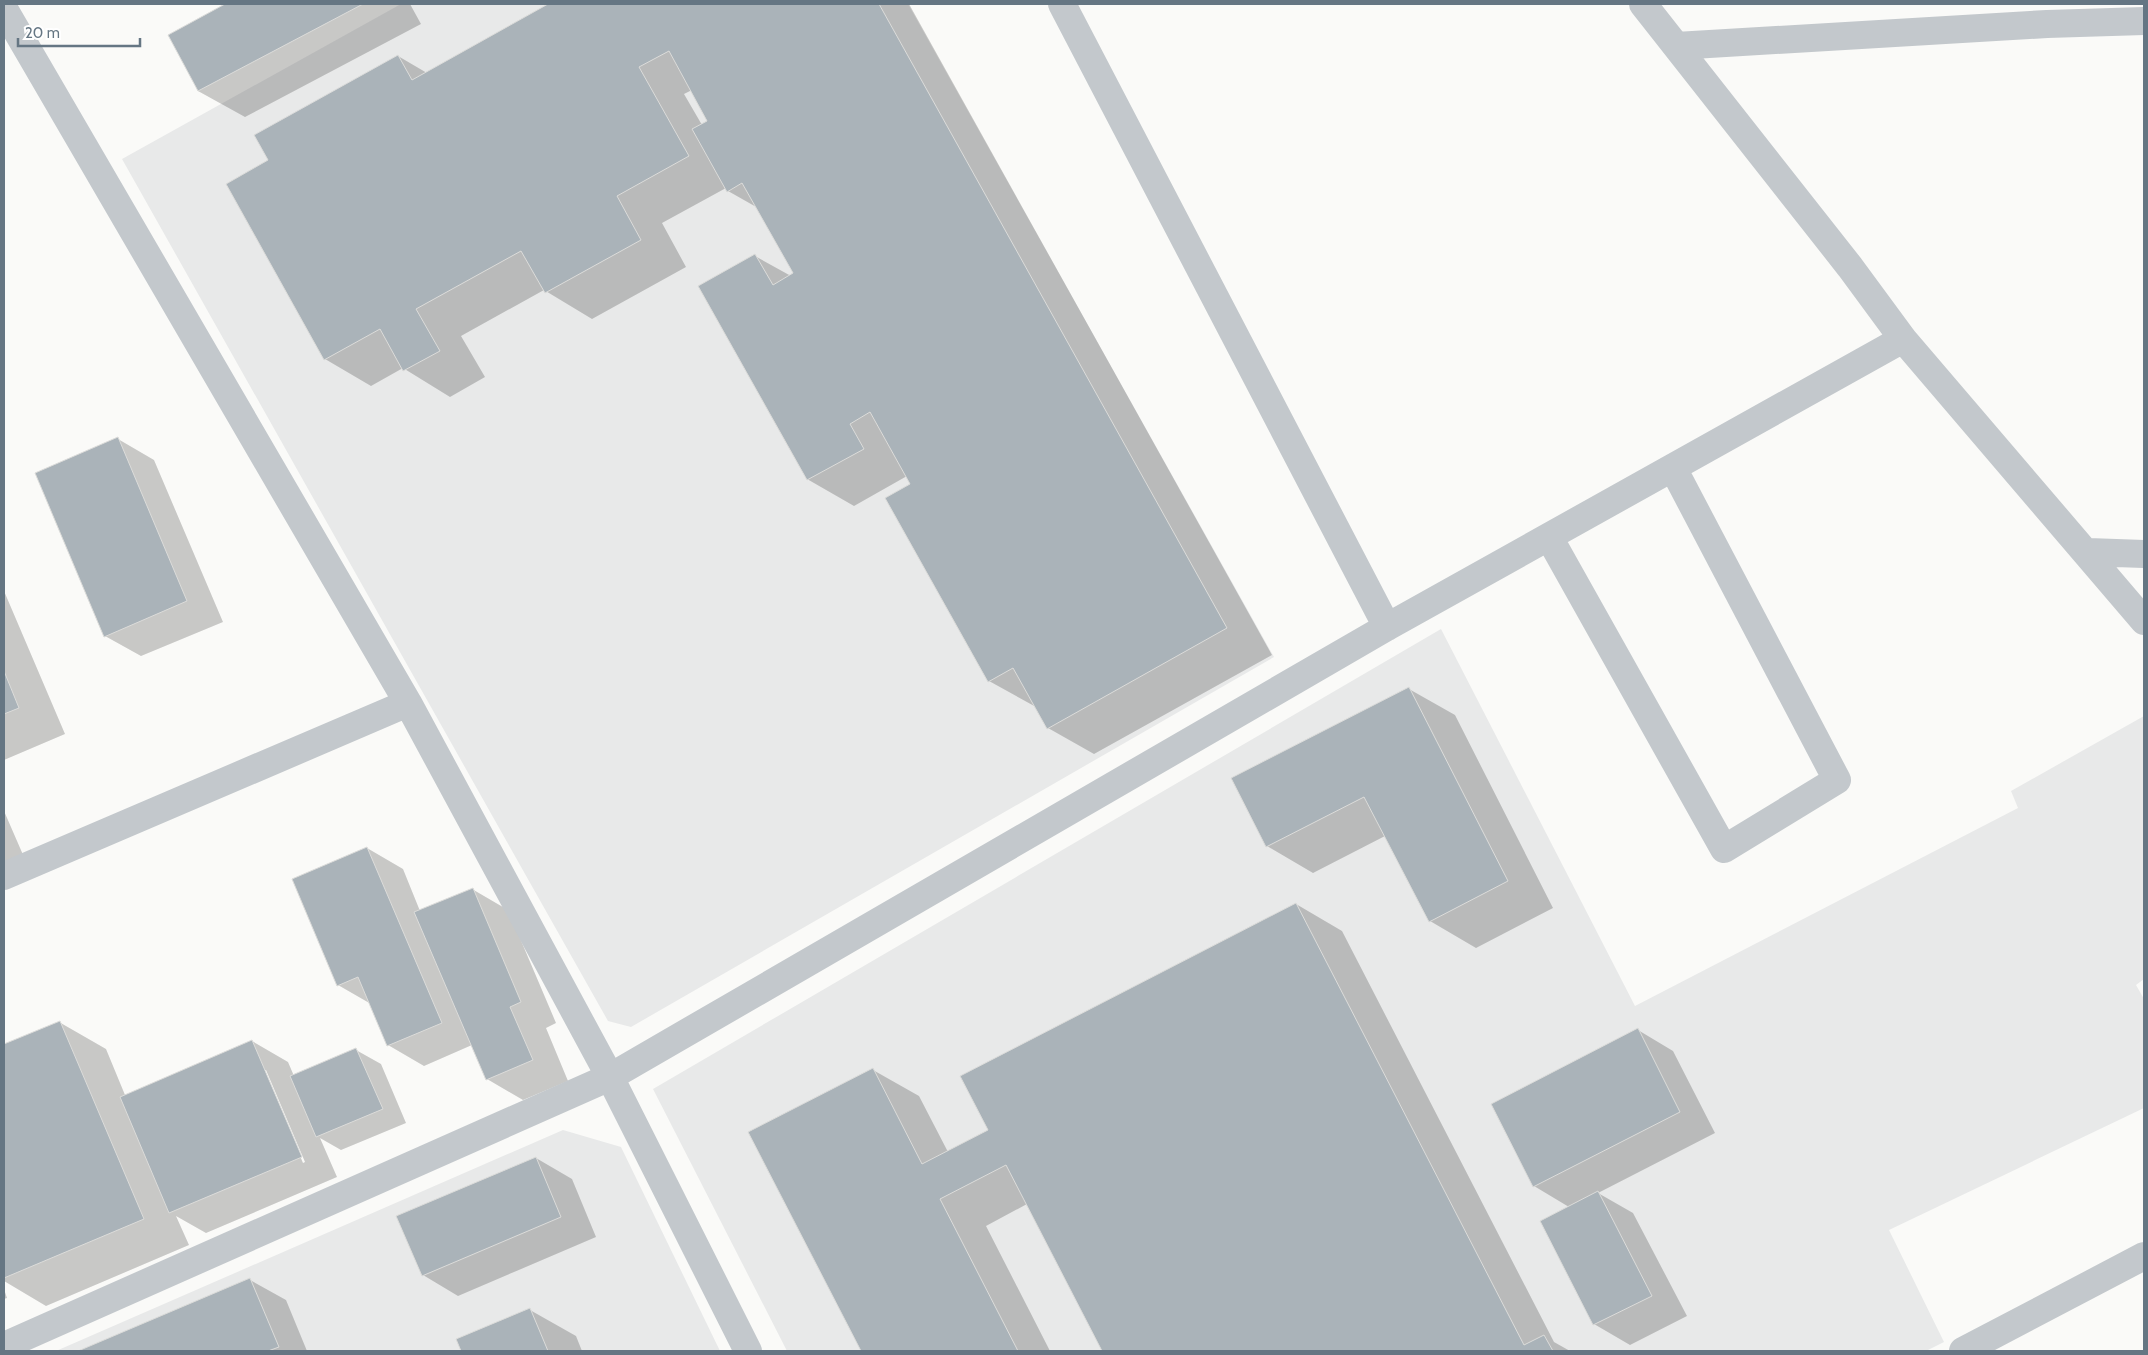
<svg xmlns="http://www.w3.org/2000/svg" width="2148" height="1355" font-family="Cabin,sans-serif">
<rect width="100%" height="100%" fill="#fafaf8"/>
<path fill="#e8e9e9" d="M 401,4 L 908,4 L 1274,657 L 631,1027 L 608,1021 L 122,159 Z
M 1441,629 L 1635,1006 L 2018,808 L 2011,791 L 2144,716 L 2144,979 L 2136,985 L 2144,999 L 2144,1108 L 1889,1230 L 1944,1342 L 1926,1351 L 787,1351 L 653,1089 Z
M 563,1130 L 621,1147 L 720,1351 L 56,1351 Z"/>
<path fill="#0003" fill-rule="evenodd" d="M 228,4 L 410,4 L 421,24 L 245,117 L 198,91 L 169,35 Z
M 551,4 L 909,4 L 1272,655 L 1094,754 L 1048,728 L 1036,707 L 989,681 L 907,476 L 854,506 L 807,479 L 755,256 L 791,276 L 795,274 L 758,208 L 728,191 L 726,188 L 662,223 L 686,267 L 592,319 L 544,290 L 461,336 L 485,377 L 450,397 L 403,368 L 371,386 L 325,359 L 270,160 L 398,56 L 427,73 ZM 692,90 L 709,121 L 702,125 L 684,94 Z
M 118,439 L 154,460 L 223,622 L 141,656 L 105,636 Z
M 4,591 L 65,734 L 4,760 Z
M 1409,689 L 1455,715 L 1553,908 L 1476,948 L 1430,921 L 1385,836 L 1313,873 L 1267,846 Z
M 4,811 L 27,864 L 4,874 Z
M 367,848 L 403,869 L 420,911 L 472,889 L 508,910 L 556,1023 L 546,1028 L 568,1081 L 523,1100 L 487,1079 L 472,1045 L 424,1066 L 388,1045 L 371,1004 L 338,985 Z
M 1296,904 L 1342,931 L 1554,1342 L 1570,1351 L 1103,1351 L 1027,1204 L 986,1226 L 1050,1351 L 862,1351 L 750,1133 L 873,1070 L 919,1096 L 948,1152 L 990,1131 Z
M 59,1022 L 106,1049 L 125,1095 L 252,1041 L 288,1062 L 294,1076 L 356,1050 L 381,1064 L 406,1123 L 341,1150 L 320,1138 L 337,1177 L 206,1233 L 176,1216 L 189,1245 L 46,1306 L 4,1281 L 4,1046 ZM 264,1070 L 266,1070 L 305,1162 L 303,1163 Z
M 1638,1030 L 1673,1051 L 1715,1133 L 1598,1193 L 1633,1213 L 1687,1316 L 1630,1345 L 1594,1324 L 1569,1207 L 1534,1186 L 1492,1104 Z
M 536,1158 L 572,1179 L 596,1237 L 458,1296 L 423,1275 Z
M 250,1280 L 286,1300 L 307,1351 L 81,1351 Z
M 4,1289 L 7,1298 L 4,1299 Z
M 530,1310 L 576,1336 L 582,1351 L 463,1351 L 458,1340 Z"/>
<path fill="#aab3b9" stroke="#dcdcda" d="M 225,4 L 363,4 L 198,91 L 168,35 Z
M 548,4 L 879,4 L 1227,628 L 1047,729 L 1013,668 L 988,682 L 885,498 L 910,484 L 870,412 L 850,424 L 864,449 L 807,480 L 698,286 L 755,254 L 773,285 L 793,273 L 742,183 L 727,192 L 692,129 L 707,121 L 669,51 L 639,67 L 689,156 L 617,196 L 641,240 L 545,293 L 521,251 L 416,309 L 440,351 L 403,371 L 380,329 L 324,360 L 226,184 L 268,160 L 254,135 L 398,55 L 412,80 Z
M 118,437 L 187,601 L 104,637 L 35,473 Z
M 4,671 L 19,708 L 4,714 Z
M 1409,687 L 1508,881 L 1429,922 L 1364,797 L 1266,847 L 1231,778 Z
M 367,847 L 442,1023 L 387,1046 L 358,977 L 337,986 L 292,879 Z
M 473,888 L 521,1002 L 510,1007 L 533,1060 L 486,1080 L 414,912 Z
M 1296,903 L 1524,1345 L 1544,1335 L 1553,1351 L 1102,1351 L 1006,1165 L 940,1199 L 1018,1351 L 861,1351 L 748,1132 L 873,1068 L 922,1164 L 988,1130 L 960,1076 Z
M 60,1021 L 144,1219 L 4,1278 L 4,1044 Z
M 1638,1028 L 1680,1112 L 1533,1187 L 1491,1104 Z
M 252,1040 L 302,1157 L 169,1213 L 120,1097 Z
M 356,1048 L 383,1109 L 316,1137 L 290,1076 Z
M 536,1157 L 561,1217 L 422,1276 L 396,1216 Z
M 1598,1191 L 1652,1296 L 1593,1325 L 1540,1221 Z
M 250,1278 L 279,1347 L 268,1351 L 78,1351 Z
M 530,1308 L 548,1351 L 461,1351 L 456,1339 Z"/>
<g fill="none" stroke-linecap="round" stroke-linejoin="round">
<path stroke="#c3c8cc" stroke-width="28" d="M 1062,4 L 1387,627
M 1643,4 L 1850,267 L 1903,339 L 2144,621
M 4,9 L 408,703 L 610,1077 L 748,1351
M 1676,46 L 2047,24 L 2144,21
M 1549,537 L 1724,849 L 1837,780 L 1673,468
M 2088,552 L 2144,554
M 4,876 L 408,703
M 4,1346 L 610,1077 L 1387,627 L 1903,339
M 1963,1351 L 2144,1256"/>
</g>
<rect width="2148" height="1355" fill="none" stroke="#657683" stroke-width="10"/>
<path d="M18 38v8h122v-8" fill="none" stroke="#657683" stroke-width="2.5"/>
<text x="25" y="38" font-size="15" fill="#657683" stroke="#ffffff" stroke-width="4" paint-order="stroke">20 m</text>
</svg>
